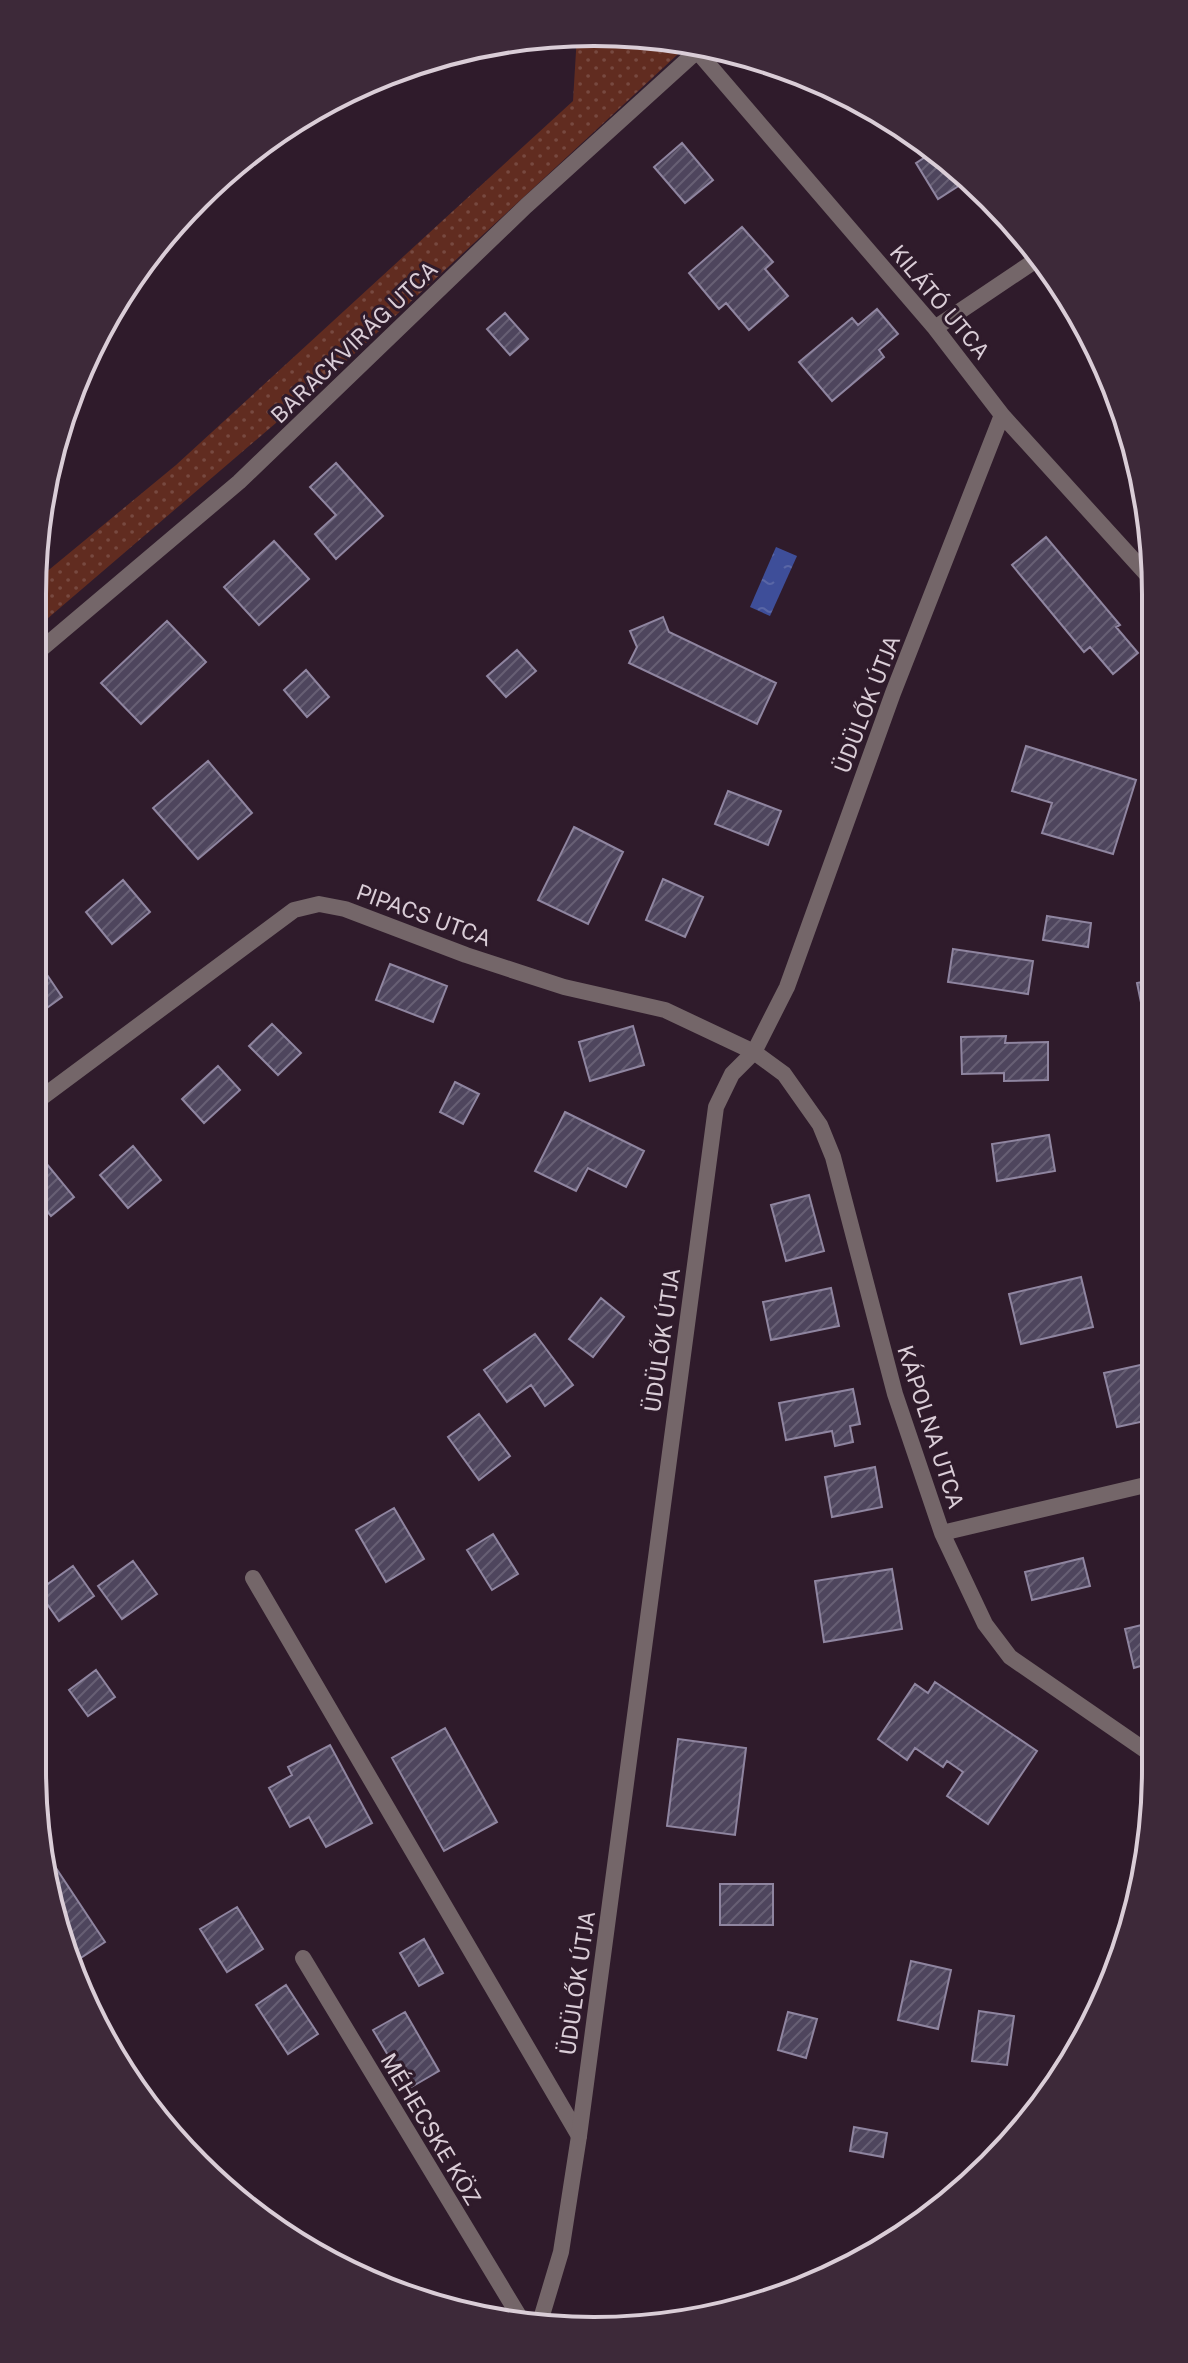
<svg xmlns="http://www.w3.org/2000/svg" width="1188" height="2363" font-family="'Public Sans',sans-serif">
<defs>
<pattern id="grass-dots" width="8" height="8" patternUnits="userSpaceOnUse" patternTransform="scale(2)"><rect width="8" height="8" fill="#612c20"/><path d="M2 2h.1M6 6h.1" fill="none" stroke="#774940" stroke-width="1.8" stroke-linecap="round"/></pattern>
<pattern id="water-ripples" width="26" height="14" patternUnits="userSpaceOnUse" patternTransform="scale(2)"><rect width="26" height="14" fill="#3e4e99"/><path d="M2 4q2-2 4 0t4 0M15 11q2-2 4 0t4 0" fill="none" stroke="#5966a6"/></pattern>
<pattern id="building-hatch" width="6" height="6" patternUnits="userSpaceOnUse" patternTransform="scale(2)"><rect width="6" height="6" fill="#4e455d"/><path d="M-1 1l2-2M0 6l6-6M5 7l2-2" fill="none" stroke="#675f74"/></pattern>
</defs>
<rect width="100%" height="100%" fill="#2f1b2b"/>
<path fill="url(#grass-dots)" d="M 630,33 L 690,43 L 325,381 L 33,631 L 33,583 L 176,465 L 573,101 L 577,35 Z"/>
<path fill="url(#water-ripples)" d="M 776,547 L 797,556 L 770,616 L 750,607 Z"/>
<path fill="url(#building-hatch)" stroke="#8f85a0" stroke-width="2" d="M 682,143 L 713,180 L 685,203 L 654,167 Z
M 935,151 L 971,178 L 938,199 L 916,163 Z
M 742,227 L 773,262 L 765,269 L 788,296 L 749,330 L 726,303 L 719,309 L 689,273 Z
M 877,309 L 898,334 L 879,350 L 884,357 L 832,401 L 799,362 L 852,318 L 858,325 Z
M 505,313 L 528,339 L 510,355 L 487,329 Z
M 336,463 L 383,516 L 336,559 L 315,534 L 336,515 L 310,487 Z
M 1046,537 L 1120,625 L 1116,627 L 1138,653 L 1113,674 L 1090,647 L 1084,652 L 1012,565 Z
M 274,541 L 309,579 L 259,625 L 224,587 Z
M 663,617 L 669,632 L 776,683 L 757,724 L 629,663 L 637,647 L 630,631 Z
M 167,621 L 206,662 L 141,724 L 101,683 Z
M 517,650 L 536,671 L 506,697 L 487,676 Z
M 306,670 L 329,697 L 307,717 L 284,690 Z
M 1026,746 L 1136,780 L 1113,854 L 1042,833 L 1052,803 L 1012,791 Z
M 208,761 L 252,813 L 198,859 L 153,808 Z
M 728,791 L 781,811 L 768,845 L 715,824 Z
M 574,827 L 623,852 L 588,924 L 538,900 Z
M 663,879 L 703,897 L 685,937 L 646,920 Z
M 123,880 L 150,912 L 112,944 L 86,912 Z
M 1047,916 L 1091,923 L 1088,947 L 1043,940 Z
M 953,949 L 1033,961 L 1028,994 L 948,982 Z
M 33,954 L 62,997 L 33,1018 Z
M 390,964 L 447,986 L 433,1022 L 376,1000 Z
M 1152,980 L 1153,1015 L 1144,1017 L 1137,983 Z
M 272,1024 L 301,1053 L 278,1075 L 249,1046 Z
M 633,1026 L 644,1065 L 590,1081 L 579,1042 Z
M 1006,1036 L 1005,1043 L 1048,1042 L 1048,1080 L 1004,1081 L 1004,1073 L 962,1074 L 961,1037 Z
M 218,1066 L 240,1090 L 204,1123 L 182,1099 Z
M 455,1082 L 479,1094 L 463,1124 L 440,1112 Z
M 565,1112 L 644,1151 L 626,1187 L 588,1168 L 576,1191 L 535,1171 Z
M 1049,1135 L 1055,1171 L 997,1181 L 992,1144 Z
M 133,1146 L 161,1180 L 128,1208 L 100,1175 Z
M 41,1157 L 74,1197 L 51,1216 L 42,1205 L 37,1209 L 33,1203 L 33,1164 Z
M 809,1195 L 824,1251 L 786,1261 L 771,1205 Z
M 1081,1277 L 1093,1327 L 1021,1344 L 1009,1294 Z
M 831,1288 L 839,1326 L 771,1340 L 763,1302 Z
M 601,1298 L 624,1317 L 593,1357 L 569,1339 Z
M 535,1334 L 573,1385 L 545,1406 L 531,1385 L 507,1402 L 484,1370 Z
M 1154,1362 L 1154,1419 L 1117,1427 L 1104,1373 Z
M 853,1389 L 860,1424 L 850,1426 L 853,1442 L 835,1446 L 832,1431 L 786,1440 L 779,1403 Z
M 479,1414 L 510,1456 L 479,1480 L 448,1437 Z
M 875,1467 L 882,1507 L 832,1517 L 825,1477 Z
M 394,1508 L 424,1559 L 386,1582 L 356,1530 Z
M 493,1534 L 518,1574 L 492,1590 L 467,1550 Z
M 1083,1558 L 1090,1586 L 1032,1600 L 1025,1572 Z
M 133,1561 L 157,1594 L 122,1619 L 98,1586 Z
M 73,1566 L 94,1596 L 59,1621 L 38,1591 Z
M 892,1569 L 902,1629 L 824,1642 L 815,1581 Z
M 1154,1622 L 1154,1662 L 1134,1668 L 1125,1629 Z
M 96,1670 L 115,1697 L 88,1716 L 69,1690 Z
M 935,1682 L 1037,1751 L 988,1824 L 947,1796 L 963,1772 L 947,1761 L 943,1767 L 915,1748 L 907,1760 L 878,1739 L 915,1684 L 928,1693 Z
M 445,1728 L 497,1822 L 444,1851 L 392,1758 Z
M 678,1739 L 746,1748 L 735,1835 L 667,1826 Z
M 330,1745 L 372,1823 L 326,1847 L 309,1817 L 290,1827 L 269,1788 L 292,1775 L 288,1767 Z
M 54,1865 L 105,1942 L 70,1965 L 62,1950 L 49,1869 Z
M 720,1884 L 773,1884 L 773,1925 L 720,1925 Z
M 237,1907 L 263,1949 L 227,1972 L 200,1929 Z
M 424,1939 L 443,1973 L 419,1986 L 400,1953 Z
M 911,1961 L 951,1970 L 938,2029 L 898,2020 Z
M 286,1985 L 318,2034 L 288,2054 L 256,2005 Z
M 979,2011 L 1014,2016 L 1007,2065 L 972,2061 Z
M 405,2012 L 439,2071 L 408,2089 L 373,2030 Z
M 788,2012 L 817,2019 L 806,2058 L 778,2050 Z
M 854,2127 L 887,2133 L 883,2157 L 850,2151 Z"/>
<g fill="none" stroke-linecap="round" stroke-linejoin="round">
<path stroke="#746669" stroke-width="16" d="M 253,1578 L 579,2136
M 303,1958 L 522,2321"/>
<path stroke="#746669" stroke-width="16" d="M 935,328 L 1042,256
M 33,656 L 239,482 L 526,206 L 697,51 L 935,328 L 1002,415 L 1151,579
M 33,1104 L 294,910 L 319,904 L 345,909 L 466,955 L 564,987 L 665,1010 L 754,1052 L 784,1074 L 820,1125 L 833,1157 L 895,1394 L 942,1533 L 985,1624 L 1010,1657 L 1155,1757
M 942,1533 L 1154,1483
M 540,2322 L 561,2252 L 579,2136 L 716,1107 L 732,1074 L 754,1052 L 787,987 L 893,693 L 1002,415"/>
</g>
<g text-anchor="middle" dominant-baseline="central" stroke-width="6" stroke-linejoin="round" paint-order="stroke">
<g font-size="22" fill="#dacdd7" stroke="#2f1b2b">
<text transform="translate(940 302) rotate(50)">KILÁTÓ UTCA</text>
<text transform="translate(354 342) rotate(-44)">BARACKVIRÁG UTCA</text>
<text transform="translate(867 704) rotate(-69)">ÜDÜLŐK ÚTJA</text>
<text transform="translate(424 915) rotate(20)">PIPACS UTCA</text>
<text transform="translate(662 1340) rotate(-82)">ÜDÜLŐK ÚTJA</text>
<text transform="translate(931 1427) rotate(72)">KÁPOLNA UTCA</text>
<text transform="translate(577 1983) rotate(-82)">ÜDÜLŐK ÚTJA</text>
<text transform="translate(431 2129) rotate(59)">MÉHECSKE KÖZ</text>
</g>
</g>
<path d="M0 0H1188V2363H0ZM594 46H594A548 548 0 0 1 1142 594V1769A548 548 0 0 1 594 2317H594A548 548 0 0 1 46 1769V594A548 548 0 0 1 594 46Z" fill="#3d2939" fill-rule="evenodd"/>
<path fill="none" stroke="#dacdd7" stroke-width="4" d="M594 46H594A548 548 0 0 1 1142 594V1769A548 548 0 0 1 594 2317H594A548 548 0 0 1 46 1769V594A548 548 0 0 1 594 46Z"/>
</svg>
